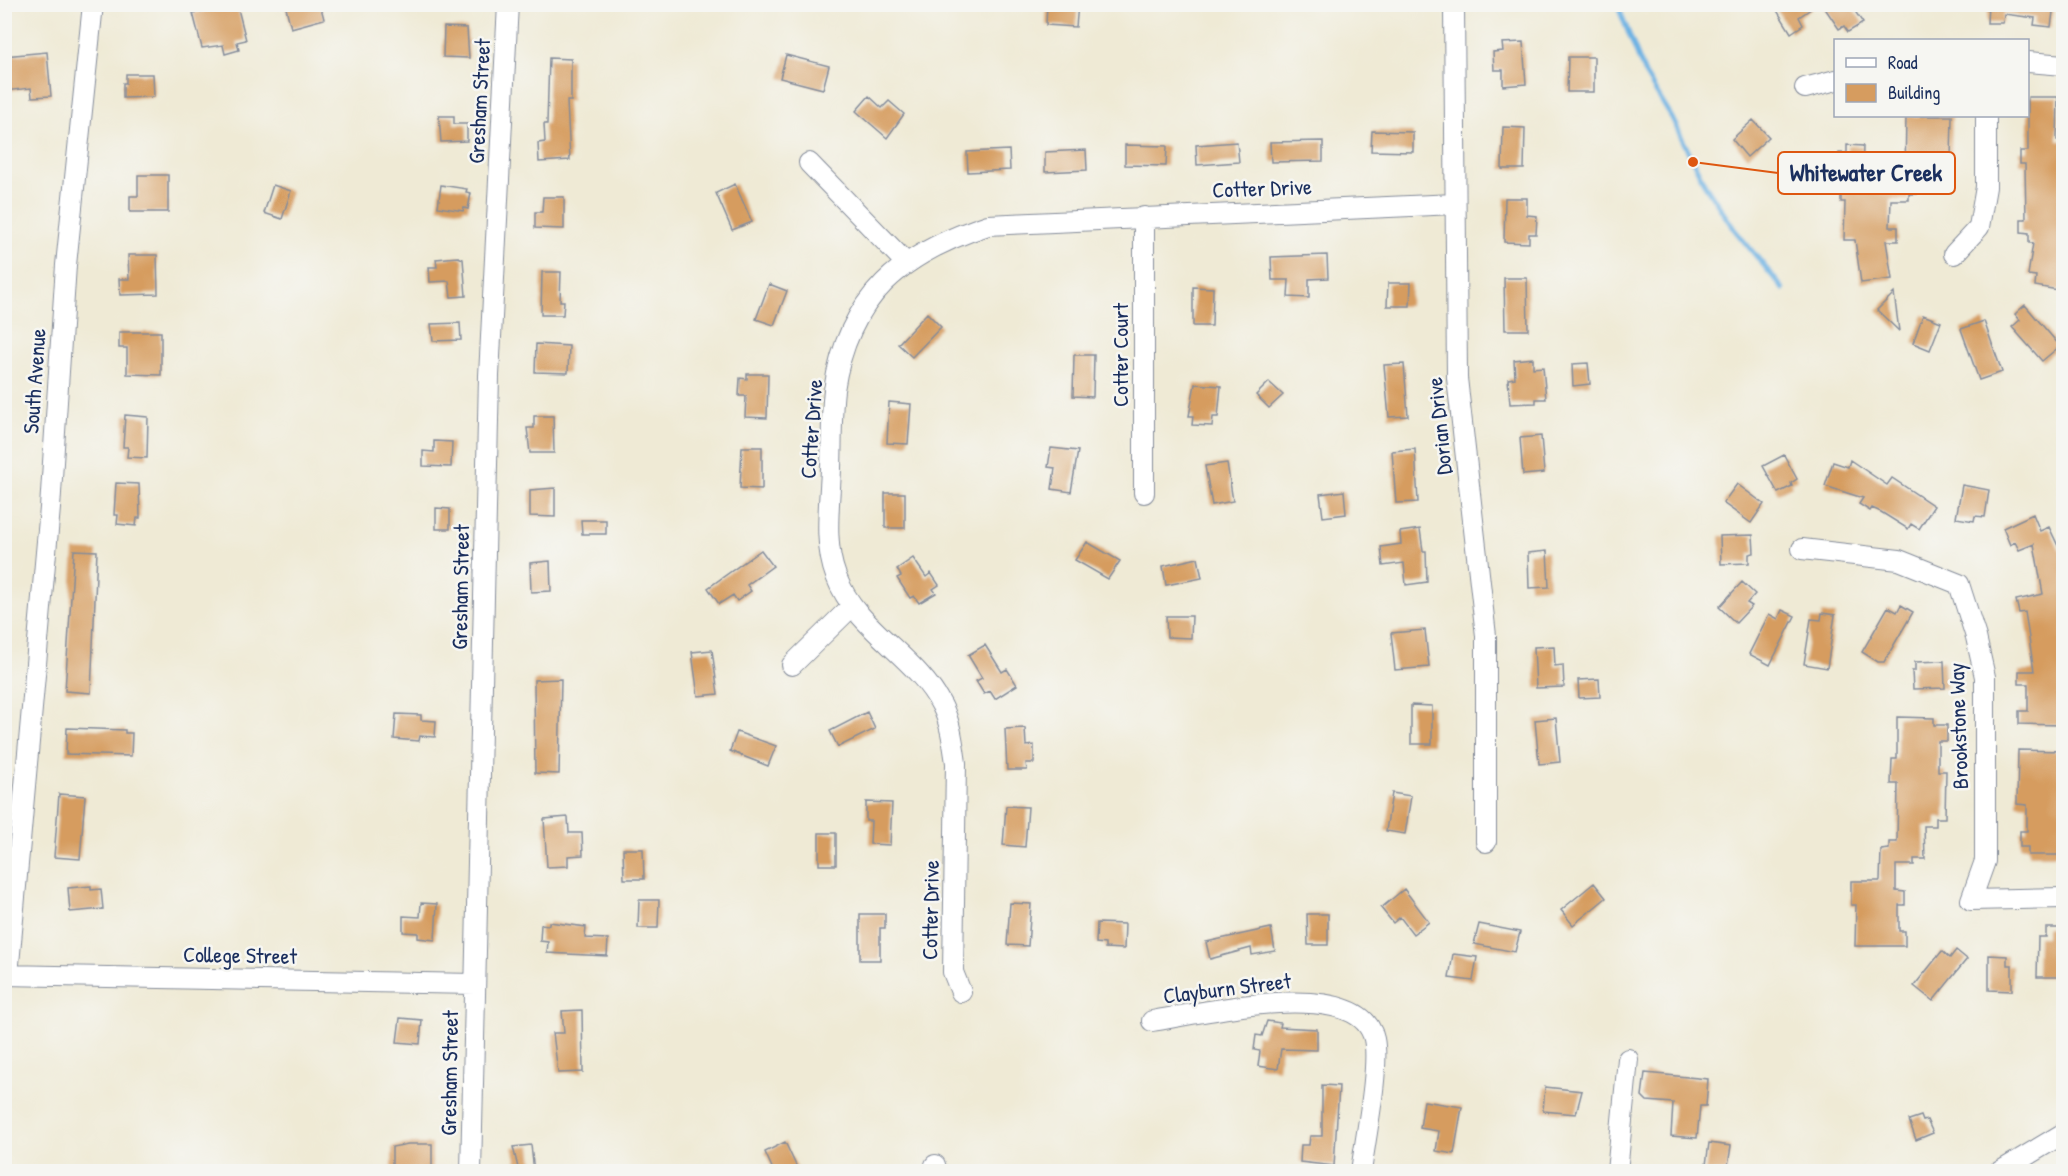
<svg xmlns="http://www.w3.org/2000/svg" width="2068" height="1176" font-family="'Patrick Hand',sans-serif">
<rect width="100%" height="100%" fill="#f6f6f2"/>
<filter id="ink" filterUnits="userSpaceOnUse"><feTurbulence type="fractalNoise" baseFrequency=".0167" numOctaves="2"/><feDisplacementMap in="SourceGraphic" scale="12" xChannelSelector="R" yChannelSelector="G"/><feConvolveMatrix kernelMatrix="1 2 1 2 8 2 1 2 1" color-interpolation-filters="sRGB"/></filter>
<filter id="wash" filterUnits="userSpaceOnUse"><feTurbulence type="fractalNoise" baseFrequency=".008" numOctaves="4" result="noise"/><feDisplacementMap in="SourceGraphic" scale="24" xChannelSelector="R" yChannelSelector="G"/><feGaussianBlur stdDeviation="1.35" result="paint"/><feColorMatrix in="noise" values="0 0 0 0 0 0 0 0 0 0 0 0 0 0 0 0 0 1.4 0 .05"/><feComposite in="paint" operator="in"/></filter>
<g filter="url(#wash)">
<rect width="100%" height="100%" fill="#efead5"/>
<g fill="none" stroke-linecap="round" stroke-linejoin="round">
<path stroke="#6db2e3" stroke-width="5" d="M 1617,4 L 1645,74 L 1672,118 L 1705,185 L 1734,229 L 1783,289"/>
</g>
<g id="blocks">
<path fill="#d69c5f" d="M 285,4 L 320,4 L 324,19 L 291,28 Z
M 1047,4 L 1078,4 L 1076,27 L 1046,25 Z
M 1773,4 L 1818,4 L 1799,17 L 1803,25 L 1791,33 Z
M 1822,4 L 1850,4 L 1863,23 L 1848,32 L 1844,26 L 1839,29 Z
M 1988,4 L 2054,4 L 2051,27 L 2034,25 L 2035,18 L 2004,14 L 2003,23 L 1987,23 Z
M 237,5 L 246,40 L 237,42 L 239,50 L 225,54 L 223,45 L 202,48 L 193,13 Z
M 444,27 L 467,28 L 469,58 L 443,57 Z
M 1523,42 L 1526,84 L 1503,86 L 1503,70 L 1494,70 L 1493,52 L 1503,51 L 1502,43 Z
M 47,52 L 51,96 L 32,97 L 31,88 L 4,91 L 4,56 Z
M 786,55 L 829,66 L 823,89 L 780,78 Z
M 1568,57 L 1594,57 L 1594,92 L 1567,92 Z
M 549,58 L 571,59 L 571,101 L 567,101 L 570,160 L 539,162 L 538,143 L 545,142 L 544,124 L 547,124 Z
M 126,74 L 153,74 L 154,97 L 123,98 L 123,83 L 126,83 Z
M 869,96 L 882,108 L 889,101 L 904,114 L 887,138 L 856,111 Z
M 2028,97 L 2058,97 L 2057,140 L 2064,140 L 2064,291 L 2035,286 L 2036,276 L 2028,275 L 2033,243 L 2029,243 L 2029,233 L 2021,232 L 2021,219 L 2026,219 L 2025,164 L 2020,164 L 2020,151 L 2028,151 Z
M 439,116 L 454,116 L 454,124 L 467,124 L 467,141 L 441,142 Z
M 1906,116 L 1952,116 L 1951,160 L 1940,160 L 1940,164 L 1918,163 L 1917,194 L 1909,194 L 1909,200 L 1891,200 L 1890,227 L 1898,227 L 1898,241 L 1886,241 L 1892,279 L 1861,283 L 1855,240 L 1844,240 L 1845,202 L 1841,202 L 1841,194 L 1838,194 L 1839,153 L 1847,153 L 1847,145 L 1863,146 L 1862,175 L 1905,175 Z
M 1753,120 L 1769,137 L 1747,157 L 1732,139 Z
M 1503,127 L 1525,128 L 1524,169 L 1502,169 Z
M 1372,131 L 1413,132 L 1413,152 L 1371,151 Z
M 1323,141 L 1323,161 L 1271,162 L 1270,142 Z
M 1237,142 L 1239,162 L 1197,165 L 1196,145 Z
M 1125,145 L 1167,146 L 1166,166 L 1125,165 Z
M 1009,150 L 1010,170 L 968,172 L 967,152 Z
M 1086,150 L 1087,170 L 1045,172 L 1045,152 Z
M 138,175 L 168,175 L 168,212 L 130,212 L 130,196 L 138,196 Z
M 735,184 L 752,222 L 732,230 L 716,193 Z
M 273,185 L 291,191 L 282,219 L 264,213 Z
M 441,185 L 467,189 L 466,192 L 471,193 L 468,209 L 464,208 L 463,211 L 438,207 Z
M 543,197 L 564,197 L 564,229 L 535,228 L 535,212 L 542,212 Z
M 1505,198 L 1527,198 L 1527,215 L 1537,216 L 1536,234 L 1529,234 L 1529,243 L 1504,242 Z
M 128,255 L 157,255 L 158,294 L 120,295 L 119,279 L 129,279 Z
M 1327,255 L 1328,278 L 1309,279 L 1309,298 L 1288,297 L 1289,280 L 1272,280 L 1271,257 Z
M 458,257 L 463,259 L 466,296 L 451,297 L 449,281 L 430,282 L 429,267 L 437,267 L 436,259 Z
M 542,272 L 561,272 L 560,301 L 564,301 L 563,315 L 541,315 Z
M 1504,278 L 1527,278 L 1528,330 L 1505,330 Z
M 1388,283 L 1411,283 L 1410,306 L 1387,306 Z
M 769,284 L 787,291 L 774,325 L 756,319 Z
M 1193,287 L 1213,288 L 1212,326 L 1193,326 Z
M 1894,293 L 1899,331 L 1877,310 Z
M 2025,305 L 2060,346 L 2042,361 L 2012,327 L 2020,320 L 2015,314 Z
M 927,313 L 941,327 L 912,357 L 898,344 Z
M 1923,315 L 1941,322 L 1930,350 L 1913,343 Z
M 1984,321 L 2002,372 L 1979,380 L 1961,329 Z
M 460,323 L 461,340 L 433,341 L 431,324 Z
M 119,332 L 161,332 L 161,375 L 127,374 L 127,348 L 119,348 Z
M 536,344 L 569,346 L 568,373 L 535,372 Z
M 1074,355 L 1094,355 L 1093,397 L 1073,396 Z
M 1533,358 L 1533,368 L 1543,367 L 1546,399 L 1536,399 L 1536,403 L 1510,404 L 1508,379 L 1515,378 L 1514,360 Z
M 1588,363 L 1590,384 L 1573,386 L 1572,364 Z
M 1404,364 L 1408,416 L 1389,417 L 1384,365 Z
M 747,374 L 768,374 L 767,418 L 745,417 L 746,396 L 739,396 L 740,378 L 747,379 Z
M 1269,382 L 1283,395 L 1269,408 L 1256,395 Z
M 1195,384 L 1221,386 L 1218,417 L 1213,417 L 1212,426 L 1192,425 L 1193,416 L 1189,416 Z
M 889,402 L 911,404 L 908,444 L 887,443 Z
M 125,415 L 148,417 L 147,458 L 127,457 L 128,447 L 123,447 Z
M 534,416 L 553,416 L 554,453 L 530,453 L 527,428 L 534,428 Z
M 1541,436 L 1544,473 L 1523,475 L 1520,438 Z
M 434,441 L 452,442 L 451,467 L 423,466 L 423,451 L 434,452 Z
M 742,447 L 762,447 L 762,489 L 740,488 Z
M 1051,448 L 1078,451 L 1071,492 L 1052,489 L 1055,468 L 1048,467 Z
M 1415,449 L 1418,502 L 1396,503 L 1392,451 Z
M 1784,455 L 1797,479 L 1791,483 L 1792,486 L 1778,493 L 1763,466 Z
M 1850,460 L 1887,485 L 1892,478 L 1934,506 L 1919,529 L 1911,524 L 1908,529 L 1881,512 L 1872,508 L 1870,511 L 1859,504 L 1863,498 L 1825,486 L 1833,462 L 1848,467 Z
M 1227,463 L 1233,501 L 1212,505 L 1205,466 Z
M 116,483 L 139,484 L 140,518 L 137,518 L 136,526 L 117,524 L 118,515 L 114,515 Z
M 1737,484 L 1764,504 L 1751,523 L 1723,503 Z
M 1962,485 L 1989,490 L 1985,517 L 1975,516 L 1974,521 L 1956,518 Z
M 555,488 L 555,517 L 530,516 L 530,490 Z
M 1344,491 L 1346,514 L 1323,517 L 1320,494 Z
M 885,493 L 905,493 L 905,528 L 885,528 Z
M 436,508 L 450,509 L 450,529 L 436,529 Z
M 2033,514 L 2040,531 L 2049,527 L 2060,550 L 2064,549 L 2064,725 L 2019,724 L 2019,711 L 2028,711 L 2028,684 L 2019,684 L 2019,671 L 2034,671 L 2025,612 L 2019,613 L 2016,600 L 2043,594 L 2034,544 L 2019,550 L 2015,542 L 2010,545 L 2003,528 Z
M 581,520 L 606,520 L 606,534 L 582,534 Z
M 1420,529 L 1423,551 L 1426,551 L 1427,582 L 1406,585 L 1404,563 L 1383,566 L 1381,547 L 1401,544 L 1400,532 Z
M 1753,535 L 1754,553 L 1749,554 L 1749,563 L 1721,564 L 1720,536 Z
M 1087,542 L 1120,561 L 1108,579 L 1075,560 Z
M 74,550 L 97,551 L 91,693 L 65,691 Z
M 761,550 L 773,566 L 747,585 L 751,591 L 737,601 L 733,595 L 719,604 L 708,588 Z
M 1547,551 L 1549,587 L 1529,588 L 1528,553 Z
M 913,558 L 926,577 L 931,573 L 939,585 L 933,589 L 936,593 L 919,603 L 914,596 L 910,598 L 897,578 L 901,576 L 897,569 Z
M 1198,558 L 1202,578 L 1166,585 L 1163,566 Z
M 550,561 L 551,591 L 531,592 L 530,563 Z
M 1742,582 L 1755,594 L 1747,603 L 1752,606 L 1736,623 L 1719,607 Z
M 1901,605 L 1913,612 L 1884,662 L 1878,662 L 1862,652 L 1888,607 L 1897,612 Z
M 1782,610 L 1795,616 L 1770,665 L 1749,654 L 1769,614 L 1778,619 Z
M 1822,613 L 1835,615 L 1827,668 L 1804,664 L 1811,619 L 1821,620 Z
M 1166,616 L 1192,616 L 1191,638 L 1167,637 Z
M 1425,630 L 1429,667 L 1395,670 L 1391,633 Z
M 985,645 L 1002,672 L 1007,669 L 1017,685 L 995,699 L 990,691 L 984,694 L 976,681 L 982,678 L 968,655 Z
M 1554,646 L 1555,666 L 1563,665 L 1564,687 L 1536,688 L 1534,647 Z
M 712,650 L 718,694 L 698,696 L 692,652 Z
M 1944,661 L 1945,688 L 1913,689 L 1912,671 L 1915,671 L 1915,662 Z
M 561,679 L 559,774 L 535,773 L 534,680 Z
M 1599,679 L 1600,697 L 1579,698 L 1578,680 Z
M 1411,705 L 1432,706 L 1432,744 L 1411,744 Z
M 867,712 L 875,729 L 838,747 L 830,731 Z
M 396,714 L 421,715 L 421,720 L 436,721 L 435,737 L 420,736 L 419,741 L 394,739 Z
M 1897,717 L 1934,718 L 1934,725 L 1947,725 L 1947,741 L 1938,741 L 1938,771 L 1946,771 L 1945,818 L 1936,818 L 1936,826 L 1924,826 L 1925,859 L 1914,859 L 1914,865 L 1896,865 L 1896,891 L 1905,892 L 1905,905 L 1899,905 L 1899,931 L 1905,931 L 1905,946 L 1855,946 L 1856,905 L 1851,905 L 1851,881 L 1880,881 L 1881,850 L 1889,849 L 1889,842 L 1897,842 L 1898,784 L 1891,784 L 1892,759 L 1897,759 Z
M 1556,718 L 1560,762 L 1539,764 L 1535,720 Z
M 67,728 L 125,730 L 125,733 L 132,733 L 131,756 L 66,754 Z
M 1025,728 L 1026,746 L 1034,745 L 1034,763 L 1026,763 L 1027,770 L 1007,770 L 1005,729 Z
M 737,732 L 776,746 L 768,766 L 730,751 Z
M 2018,750 L 2064,751 L 2064,855 L 2028,855 L 2028,847 L 2020,847 L 2020,831 L 2027,831 L 2027,805 L 2017,804 Z
M 1392,793 L 1411,796 L 1405,834 L 1386,831 Z
M 59,794 L 85,796 L 80,859 L 54,857 Z
M 866,802 L 892,803 L 890,845 L 870,844 L 871,821 L 866,821 Z
M 1006,806 L 1028,807 L 1025,847 L 1003,845 Z
M 568,817 L 569,833 L 582,833 L 583,855 L 568,856 L 568,866 L 547,867 L 544,819 Z
M 819,833 L 836,833 L 836,865 L 819,865 Z
M 623,849 L 643,849 L 644,879 L 624,879 Z
M 1594,883 L 1606,898 L 1573,925 L 1561,910 Z
M 91,886 L 91,890 L 101,889 L 103,909 L 70,912 L 68,888 Z
M 1404,889 L 1429,922 L 1413,934 L 1400,917 L 1393,923 L 1381,908 Z
M 639,900 L 659,900 L 658,928 L 638,928 Z
M 421,903 L 437,904 L 435,940 L 418,938 L 418,933 L 403,932 L 403,916 L 420,917 Z
M 1010,903 L 1031,904 L 1028,946 L 1007,945 Z
M 860,914 L 885,914 L 885,928 L 880,928 L 880,960 L 860,960 Z
M 1307,914 L 1328,914 L 1328,945 L 1308,945 Z
M 549,922 L 586,927 L 585,938 L 608,939 L 607,956 L 547,953 L 548,942 L 540,941 L 541,924 L 549,925 Z
M 1097,923 L 1125,924 L 1124,949 L 1105,948 L 1105,944 L 1096,943 Z
M 1479,924 L 1520,932 L 1515,952 L 1474,944 Z
M 1271,928 L 1275,951 L 1252,955 L 1251,948 L 1210,959 L 1206,942 Z
M 2046,928 L 2062,928 L 2061,977 L 2037,977 L 2038,937 L 2046,937 Z
M 1956,950 L 1967,959 L 1933,1001 L 1914,986 L 1942,951 L 1950,958 Z
M 1453,954 L 1477,957 L 1473,981 L 1449,978 Z
M 1989,955 L 2007,956 L 2007,965 L 2012,965 L 2012,991 L 1989,990 Z
M 582,1010 L 583,1072 L 558,1073 L 553,1033 L 564,1033 L 562,1011 Z
M 400,1018 L 422,1020 L 420,1044 L 397,1042 Z
M 1267,1021 L 1281,1023 L 1280,1027 L 1317,1029 L 1317,1050 L 1281,1049 L 1278,1069 L 1258,1066 L 1260,1051 L 1254,1050 L 1256,1035 L 1262,1036 Z
M 1645,1073 L 1708,1079 L 1706,1106 L 1700,1106 L 1697,1138 L 1671,1136 L 1673,1103 L 1647,1101 L 1642,1096 Z
M 1322,1085 L 1339,1086 L 1334,1166 L 1300,1162 L 1301,1145 L 1309,1145 L 1310,1136 L 1322,1136 Z
M 1545,1087 L 1582,1091 L 1576,1114 L 1543,1111 Z
M 1424,1101 L 1462,1107 L 1454,1154 L 1436,1151 L 1439,1131 L 1420,1128 Z
M 1921,1116 L 1923,1121 L 1927,1120 L 1933,1133 L 1916,1140 L 1909,1120 Z
M 785,1142 L 799,1172 L 774,1172 L 765,1152 Z
M 1709,1143 L 1731,1146 L 1727,1172 L 1705,1172 Z
M 408,1144 L 432,1144 L 432,1172 L 392,1170 L 392,1147 Z
M 531,1145 L 534,1172 L 519,1172 L 513,1147 Z"/>
</g>
</g>
<g filter="url(#ink)">
<use href="#blocks" fill-opacity="0" stroke="#858c9a" stroke-width="1.5"/>
<g fill="none" stroke-linecap="round" stroke-linejoin="round">
<defs>
<path id="minor" d="M 1454,4 L 1457,378 L 1486,636 L 1486,842
M 2028,62 L 2064,65
M 1805,88 L 1836,80
M 809,163 L 906,263
M 1954,254 L 1979,227 L 1986,187 L 1986,116
M 1144,493 L 1144,217
M 1802,549 L 1899,560 L 1959,584 L 1976,637 L 1985,677 L 1985,861 L 1971,900 L 2064,898
M 792,665 L 851,607
M 4,975 L 475,984
M 8,975 L 50,508 L 66,265 L 93,4
M 961,992 L 953,972 L 956,763 C 953,743 951,724 942,706 C 916,655 856,630 836,576 C 823,542 830,503 831,468 C 832,442 831,415 834,390 C 848,296 902,253 988,225 L 1455,204
M 1152,1021 C 1198,1014 1360,974 1374,1039 C 1380,1067 1365,1140 1361,1172
M 935,1165 L 937,1172
M 471,1172 L 489,376 L 508,4
M 1617,1172 L 1628,1059
M 1999,1172 L 2064,1133"/>
</defs>
<use href="#minor" stroke="#858c9a" stroke-width="22"/>
<use href="#minor" stroke="#fff" stroke-width="20"/>
</g>
</g>
<g text-anchor="middle" dominant-baseline="central" stroke-width="5" stroke-linejoin="round" paint-order="stroke">
<g font-size="22" fill="#1b2f5e" stroke="#f6f6f2">
<text transform="translate(479 101) rotate(-87)">Gresham Street</text>
<text transform="translate(1262 188) rotate(-2)">Cotter Drive</text>
<text transform="translate(1120 355) rotate(-90)">Cotter Court</text>
<text transform="translate(34 381) rotate(-86)">South Avenue</text>
<text transform="translate(1439 426) rotate(-96)">Dorian Drive</text>
<text transform="translate(811 429) rotate(-86)">Cotter Drive</text>
<text transform="translate(460 587) rotate(-89)">Gresham Street</text>
<text transform="translate(1958 726) rotate(-92)">Brookstone Way</text>
<text transform="translate(930 910) rotate(-89)">Cotter Drive</text>
<text transform="translate(240 955) rotate(1)">College Street</text>
<text transform="translate(1227 988) rotate(-7)">Clayburn Street</text>
<text transform="translate(449 1073) rotate(-89)">Gresham Street</text>
</g>
</g>
<path fill="none" stroke="#de5710" stroke-width="2" d="M1693 162L1778 173"/>
<circle fill="#de5710" stroke="#f6f6f2" stroke-width="2" cx="1693" cy="162" r="6"/>
<rect fill="#f6f6f2" stroke="#de5710" stroke-width="2" x="1778" y="152" width="177" height="42" rx="6"/>
<g font-size="24" text-anchor="middle" font-weight="bold" fill="#1b2f5e">
<text x="1866" y="181">Whitewater Creek</text>
</g>
<rect width="2068" height="1176" fill="none" stroke="#f6f6f2" stroke-width="24"/>
<rect x="1834" y="39" width="195" height="78" fill="#f6f6f2" stroke="#9ea6b7" stroke-width="1.5"/>
<rect x="1846" y="58" width="30" height="9" fill="#ffffff" stroke="#9ea6b7" stroke-width="1.5"/>
<text x="1888" y="69" font-size="18" fill="#1b2f5e">Road</text>
<rect x="1846" y="84" width="30" height="18" fill="#d69c5f" stroke="#9ea6b7" stroke-width="1.5"/>
<text x="1888" y="99" font-size="18" fill="#1b2f5e">Building</text>
</svg>
